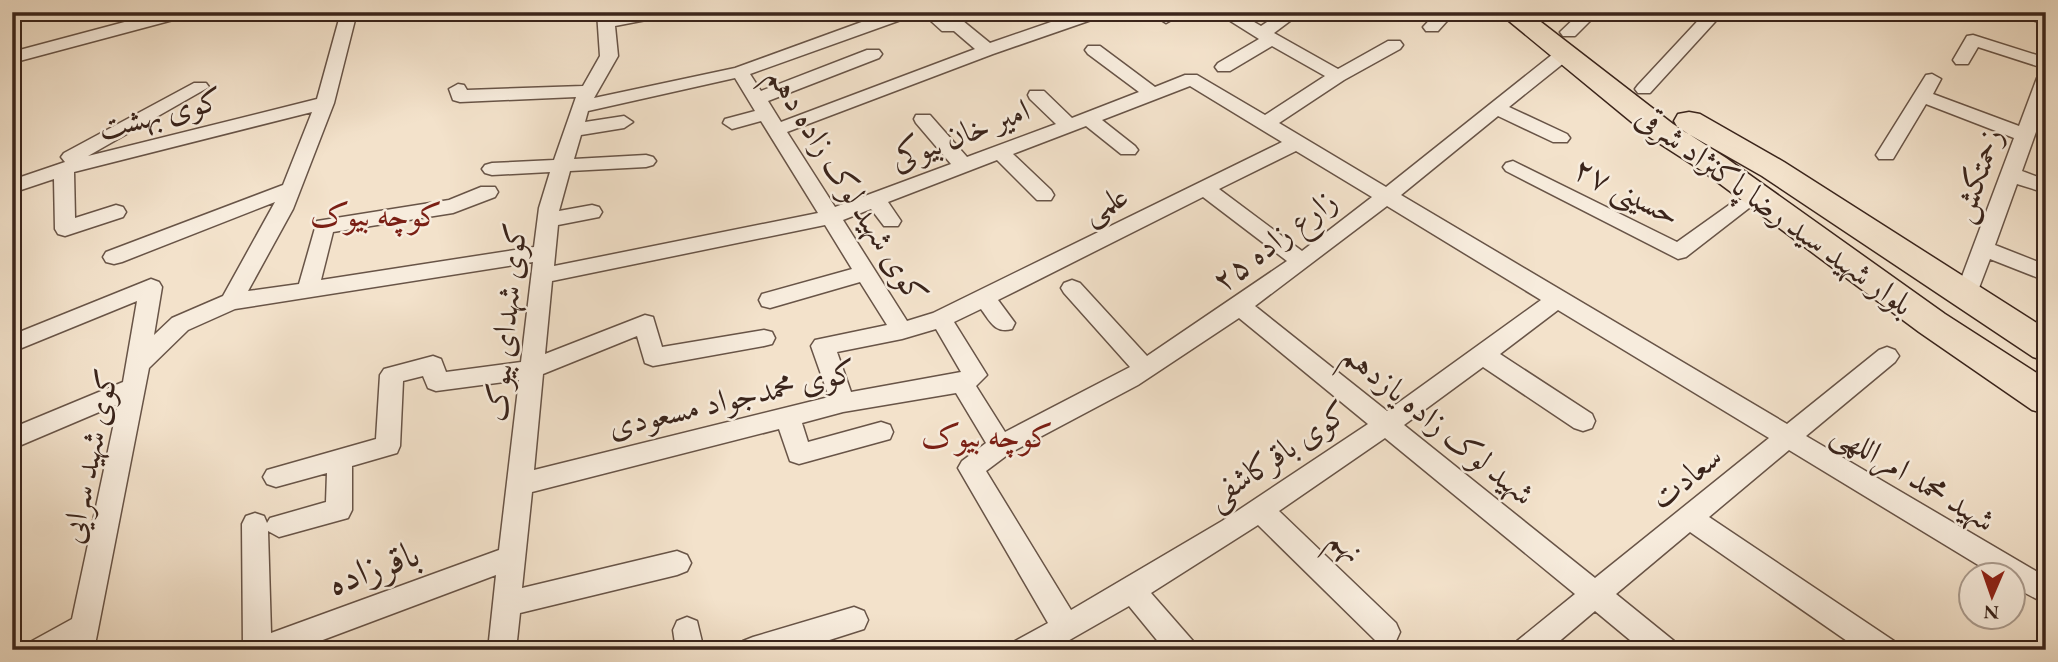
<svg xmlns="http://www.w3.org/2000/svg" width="2058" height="662" font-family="'EB Garamond',Amiri,serif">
<rect width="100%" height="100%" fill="#f3e2cb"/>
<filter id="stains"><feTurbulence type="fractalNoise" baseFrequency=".00286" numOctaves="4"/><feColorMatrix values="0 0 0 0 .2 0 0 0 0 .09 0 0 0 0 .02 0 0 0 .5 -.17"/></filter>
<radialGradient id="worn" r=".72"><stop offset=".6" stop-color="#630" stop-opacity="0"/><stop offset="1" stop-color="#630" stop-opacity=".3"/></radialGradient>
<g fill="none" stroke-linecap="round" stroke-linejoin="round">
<defs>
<path id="minor" d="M 162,12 L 190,12 L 188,16 L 12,63 L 12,52 Z
M 341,12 L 357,12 L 334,103 L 293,209 L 248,291 L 299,284 L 317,221 L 449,200 L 481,187 L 495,187 L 498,192 L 495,197 L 453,213 L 333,232 L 321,280 L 534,247 L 539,208 L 550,172 L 492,175 L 485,173 L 482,169 L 485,165 L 492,163 L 554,160 L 576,97 L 460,102 L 453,100 L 449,89 L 458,84 L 464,85 L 467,90 L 583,86 L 600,56 L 597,12 L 613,12 L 614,16 L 634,12 L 669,12 L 667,16 L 615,26 L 618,56 L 594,98 L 735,68 L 889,12 L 914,12 L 912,16 L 750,74 L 761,91 L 867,50 L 879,50 L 882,54 L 879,58 L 768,101 L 781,122 L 975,49 L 954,31 L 942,31 L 921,12 L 940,12 L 951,21 L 963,21 L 990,43 L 1080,12 L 1098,12 L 1097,18 L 993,54 L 787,132 L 835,207 L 951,164 L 916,123 L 914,119 L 916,115 L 930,115 L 967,157 L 1056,124 L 1030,99 L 1028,95 L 1030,91 L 1044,91 L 1072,118 L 1139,92 L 1088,54 L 1085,50 L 1088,46 L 1100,46 L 1155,87 L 1185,75 L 1197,75 L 1265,115 L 1325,76 L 1272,46 L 1230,71 L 1218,71 L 1215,67 L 1218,63 L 1259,39 L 1216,12 L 1237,12 L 1261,26 L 1282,12 L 1302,12 L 1274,33 L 1338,69 L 1388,41 L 1400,41 L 1403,45 L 1400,49 L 1344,80 L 1279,123 L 1386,187 L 1558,50 L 1570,50 L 1573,54 L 1570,58 L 1509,107 L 1567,134 L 1570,138 L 1567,142 L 1553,142 L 1498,116 L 1401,195 L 1787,424 L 1879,350 L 1887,347 L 1895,350 L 1899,356 L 1895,362 L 1806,436 L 2046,577 L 2046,604 L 2012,586 L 2012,574 L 1993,574 L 1789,450 L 1709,517 L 1894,641 L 1898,650 L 1860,650 L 1690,532 L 1616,594 L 1674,641 L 1678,650 L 1642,650 L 1595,611 L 1549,650 L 1513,650 L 1517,641 L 1575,594 L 1385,438 L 1279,511 L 1396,623 L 1400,632 L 1396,641 L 1386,645 L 1376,641 L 1258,525 L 1151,593 L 1193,641 L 1197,650 L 1165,650 L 1129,606 L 1052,650 L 1011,650 L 1015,641 L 1048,623 L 958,468 L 962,461 L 986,443 L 956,393 L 843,412 L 802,423 L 808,442 L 881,422 L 890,425 L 893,432 L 890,439 L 799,464 L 790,461 L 779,429 L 532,492 L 522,588 L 677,551 L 687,555 L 691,563 L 687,571 L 677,575 L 520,613 L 516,650 L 488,650 L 496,575 L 296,650 L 243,650 L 242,524 L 246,516 L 255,513 L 264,516 L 267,523 L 270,518 L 326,502 L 327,473 L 276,487 L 267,484 L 263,477 L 267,470 L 376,439 L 380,375 L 384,369 L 433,356 L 441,359 L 446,372 L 521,362 L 533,262 L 235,309 L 188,330 L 149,368 L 94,650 L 28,650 L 32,641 L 72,619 L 118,404 L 12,449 L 12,428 L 123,382 L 137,301 L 12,352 L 12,335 L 151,279 L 159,282 L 162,287 L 154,335 L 172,318 L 223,296 L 275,202 L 122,262 L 114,264 L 106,262 L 103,257 L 106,252 L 283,185 L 312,112 L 74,172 L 75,218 L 116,205 L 123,207 L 126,212 L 123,217 L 65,236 L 58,234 L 55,229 L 54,179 L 12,193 L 12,180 L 65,162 L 61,157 L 64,153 L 194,83 L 206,83 L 209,87 L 88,156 L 317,99 ZM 735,78 L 755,111 L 725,119 L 723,123 L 732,129 L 761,121 L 818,213 L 554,266 L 558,225 L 599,217 L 602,212 L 599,207 L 592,205 L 559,211 L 570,171 L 646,167 L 653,165 L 656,161 L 653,157 L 646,155 L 574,159 L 581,135 L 624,128 L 633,122 L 624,116 L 585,122 L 588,111 ZM 1190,86 L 1282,142 L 933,313 L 907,321 L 843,220 L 871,209 L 884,226 L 898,226 L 901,221 L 888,202 L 997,160 L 1037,200 L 1051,200 L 1054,195 L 1051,190 L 1013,154 L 1086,126 L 1121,154 L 1135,154 L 1138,150 L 1135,146 L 1102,120 ZM 1296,151 L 1372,197 L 1302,251 L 1219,189 ZM 1203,197 L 1287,261 L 1147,356 L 1080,283 L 1072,280 L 1064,283 L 1061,288 L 1064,293 L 1130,367 L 1005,432 L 976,386 L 987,375 L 954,322 L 981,309 C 990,321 995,334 1012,329 L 1015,323 L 998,300 ZM 1387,206 L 1541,300 L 1387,411 L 1255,306 ZM 825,225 L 852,269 L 762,294 L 759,300 L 762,306 L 770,308 L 860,282 L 887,325 L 815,340 L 811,346 L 829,397 L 534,470 L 543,374 L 637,336 L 645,363 L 653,366 L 764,346 L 772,344 L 775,338 L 772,332 L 764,330 L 662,347 L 653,317 L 645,315 L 545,354 L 552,281 ZM 1558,310 L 1769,438 L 1595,578 L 1404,425 L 1483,367 L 1574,428 L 1583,431 L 1592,428 L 1595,421 L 1592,414 L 1500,354 ZM 1239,318 L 1368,424 L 1222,521 L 1071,610 L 986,471 L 1010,453 L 1138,385 ZM 936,329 L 961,372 L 851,392 L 837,352 L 902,339 ZM 423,376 L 428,388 L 436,391 L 519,380 L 499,550 L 271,633 L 268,531 L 279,537 L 348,518 L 352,510 L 352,466 L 397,453 L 400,446 L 403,381 Z
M 537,12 L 567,12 L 565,16 L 544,20 L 538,19 L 536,15 Z
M 1164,12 L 1186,12 L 1166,23 L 1158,18 Z
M 1437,12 L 1455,12 L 1438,31 L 1426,31 L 1423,27 Z
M 1581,12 L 1599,12 L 1575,36 L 1563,36 L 1560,32 Z
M 1706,12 L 1724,12 L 1650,93 L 1638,93 L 1635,89 L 1638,85 Z
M 2016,12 L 2046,13 L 2046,24 L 2018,16 Z
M 1973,35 L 2046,58 L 2046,69 L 1978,47 L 1968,64 L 1956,64 L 1953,60 L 1967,36 Z
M 2046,73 L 2046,104 L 2022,171 L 2046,180 L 2046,193 L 2017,184 L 1995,245 L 2046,265 L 2046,281 L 1990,259 L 1974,301 L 1966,303 L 1958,301 L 1955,295 L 2014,138 L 1926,104 L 1893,159 L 1879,159 L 1876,155 L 1926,75 L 1932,74 L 1941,79 L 1933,94 L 2019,126 L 2037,78 Z
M 1513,161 L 1677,242 L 1736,200 L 1750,200 L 1753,205 L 1686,257 L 1678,259 L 1506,171 L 1503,167 L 1506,163 Z
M 854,607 L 864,611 L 868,620 L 864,629 L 798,650 L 739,650 L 743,641 L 753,637 Z
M 687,617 L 697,621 L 704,650 L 676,650 L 673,630 L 677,621 Z"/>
<path id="primary" d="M 1498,12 L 1528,12 L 1673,124 L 1726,158 L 1945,314 L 2046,379 L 2046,414 L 2032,410 L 1919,332 L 1704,172 L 1651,138 Z
M 1689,112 L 1700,114 L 1784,162 L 2046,329 L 2046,361 L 2033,357 L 1762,176 L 1678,128 L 1674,121 L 1678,114 Z"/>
</defs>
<use href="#minor" stroke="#685447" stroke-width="3"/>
<use href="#primary" stroke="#3a241b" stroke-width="3"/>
<use href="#minor" fill="#f7ecdd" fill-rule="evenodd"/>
<use href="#primary" fill="#f3e2cb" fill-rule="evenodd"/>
</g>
<g text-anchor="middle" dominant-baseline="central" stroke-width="5" stroke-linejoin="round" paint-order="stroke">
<g font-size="32" fill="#3a241b" stroke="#f7ecdd">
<text transform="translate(160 113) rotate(-14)">کوی بهشت</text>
<text transform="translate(960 134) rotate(-21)">امیر خان بیوکی</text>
<text transform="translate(1976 175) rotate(-70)">زحمتکش</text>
<text transform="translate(848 185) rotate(58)">کوی شهید لوک زاده دهم</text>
<text transform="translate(1627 191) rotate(27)">حسینی ۲۷</text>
<text transform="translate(1105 203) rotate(-26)">علمی</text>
<text transform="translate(1775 210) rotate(36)">بلوار شهید سید رضا پاکنژاد شرقی</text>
<text transform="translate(1274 240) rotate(-37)">زارع زاده ۲۵</text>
<text transform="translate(505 322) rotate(-84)">کوی شهدای بیوک</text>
<text transform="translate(732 398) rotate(-13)">کوی محمدجواد مسعودی</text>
<text transform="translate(1439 424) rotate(39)">شهید لوک زاده یازدهم</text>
<text transform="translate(1277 454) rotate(-34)">کوی باقرکاشفی</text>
<text transform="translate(89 456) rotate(-78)">کوی شهید سرایی</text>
<text transform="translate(1914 476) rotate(31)">شهید محمد امراللهی</text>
<text transform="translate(1686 477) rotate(-39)">سعادت</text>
<text transform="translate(1347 545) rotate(44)">نهم</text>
</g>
<g font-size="33" fill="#7a1f14" stroke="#f7ecdd">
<text x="376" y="214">کوچه بیوک</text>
<text x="987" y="435">کوچه بیوک</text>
</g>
<g font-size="38" fill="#3a241b" stroke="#f7ecdd">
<text transform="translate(373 567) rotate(-20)">باقرزاده</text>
</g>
</g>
<rect width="2058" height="662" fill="none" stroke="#f3e2cb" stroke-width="42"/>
<rect x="14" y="14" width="2030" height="634" fill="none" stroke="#3a241b" stroke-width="3.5"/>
<rect x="21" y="21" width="2016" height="620" fill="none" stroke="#3a241b" stroke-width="2"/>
<g transform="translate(1992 596) rotate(182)"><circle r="33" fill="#f7ecdd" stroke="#ab9c8f" stroke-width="2"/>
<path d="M0-5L12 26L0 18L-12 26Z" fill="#8f2418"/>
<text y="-10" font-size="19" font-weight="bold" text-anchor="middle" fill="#3a241b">N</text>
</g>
<rect width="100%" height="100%" filter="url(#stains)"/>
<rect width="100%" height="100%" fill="url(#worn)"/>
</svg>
